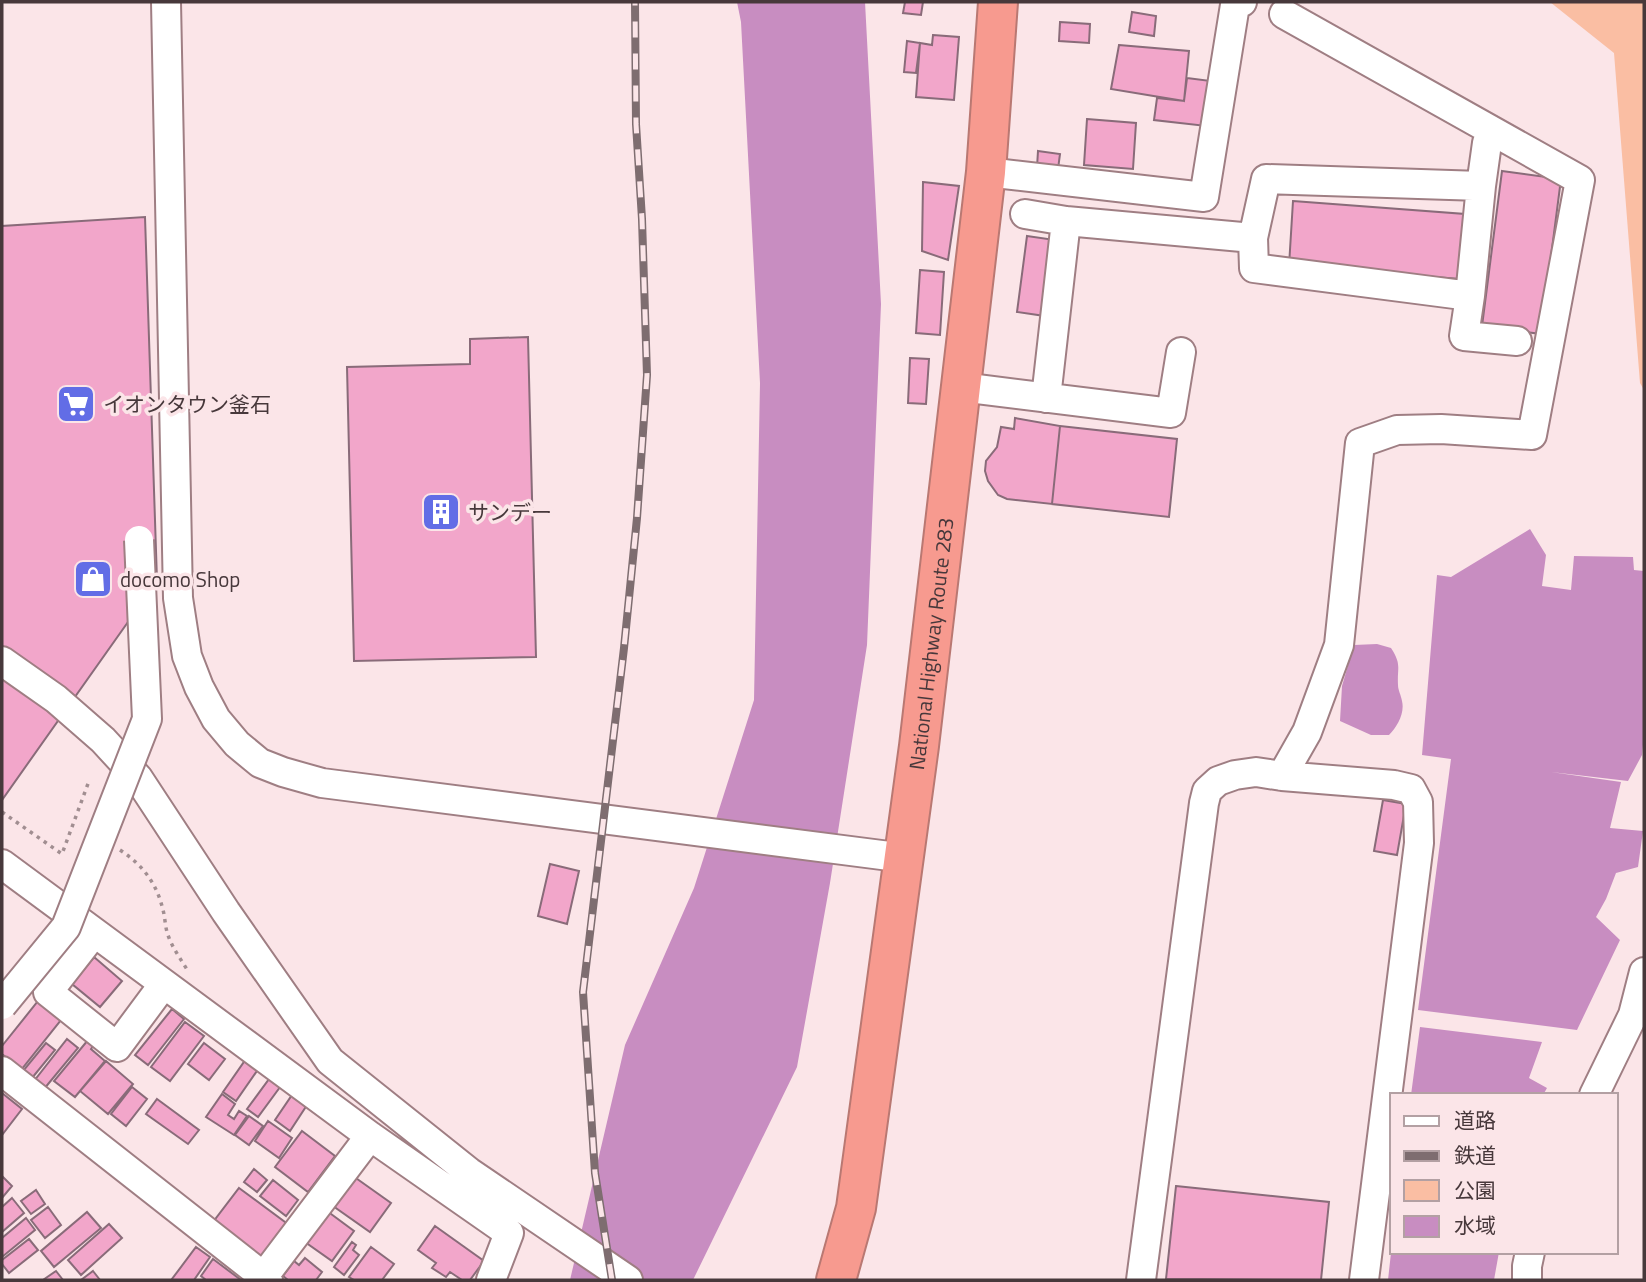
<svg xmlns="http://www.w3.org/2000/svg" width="1646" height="1282" font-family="'Titillium Web','Noto Sans JP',sans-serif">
<rect width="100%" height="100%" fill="#fbe5e8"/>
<path fill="#fabea3" d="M 1550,2 L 1644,2 L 1644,390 L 1640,383 L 1614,53 Z"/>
<path fill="#c88dc1" d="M 737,2 L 865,2 L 881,304 L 867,645 L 830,883 L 797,1067 L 693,1280 L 570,1280 L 625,1045 L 694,888 L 754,700 L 760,383 L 741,22 Z
M 1530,529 L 1546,555 L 1542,586 L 1571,590 L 1574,556 L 1633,557 L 1634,570 L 1644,571 L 1644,734 L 1642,755 L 1628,781 L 1551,772 L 1621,782 L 1610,828 L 1643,831 L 1638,867 L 1616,873 L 1606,899 L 1596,917 L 1620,940 L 1577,1030 L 1418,1010 L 1451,759 L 1422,755 L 1437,575 L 1451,577 Z
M 1377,644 L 1391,648 C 1402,665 1397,667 1398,685 C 1398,690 1401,695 1402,701 C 1405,713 1397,727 1389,735 L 1371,735 L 1340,721 L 1342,686 L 1354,645 Z
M 1420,1027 L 1542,1042 L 1529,1078 L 1547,1088 L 1543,1095 L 1411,1095 Z
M 1392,1244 L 1392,1252 L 1499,1252 L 1494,1280 L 1388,1280 Z"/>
<path fill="#f2a6ca" stroke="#896b79" stroke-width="2" d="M 905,2 L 923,2 L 921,15 L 903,13 Z
M 1132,12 L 1156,16 L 1154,36 L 1129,32 Z
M 1060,22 L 1090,24 L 1089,43 L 1059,41 Z
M 933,35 L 959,37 L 954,100 L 916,97 L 920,43 L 932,45 Z
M 907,41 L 920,43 L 916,73 L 904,72 Z
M 1119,45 L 1189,51 L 1184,101 L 1111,89 Z
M 1187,78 L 1211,81 L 1206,126 L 1154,120 L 1157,98 L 1184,101 Z
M 1087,119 L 1136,123 L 1133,169 L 1084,165 Z
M 1038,151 L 1060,154 L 1058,169 L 1037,167 Z
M 1502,171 L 1561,179 L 1541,334 L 1482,326 Z
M 923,182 L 959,186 L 948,260 L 922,251 Z
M 1293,201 L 1465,214 L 1461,279 L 1289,266 Z
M 145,217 L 157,581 L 2,800 L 2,226 Z
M 1027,236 L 1055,240 L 1045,316 L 1017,312 Z
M 920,270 L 944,272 L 940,335 L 916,333 Z
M 528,337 L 536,657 L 354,661 L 347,367 L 470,364 L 470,339 Z
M 910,358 L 929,359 L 926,404 L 908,403 Z
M 1015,418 L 1060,426 L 1052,504 L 1007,499 L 998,495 L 988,481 L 985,471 L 986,461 L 997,447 L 1001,427 L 1014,429 Z
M 1060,426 L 1177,439 L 1169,517 L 1052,504 Z
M 1383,800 L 1406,804 L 1397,855 L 1374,851 Z
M 550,864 L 579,871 L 567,924 L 538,916 Z
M 94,957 L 122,981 L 100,1007 L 72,984 Z
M 42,996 L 65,1015 L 21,1070 L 2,1054 L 2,1046 Z
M 172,1009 L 184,1019 L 148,1065 L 135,1055 Z
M 185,1022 L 204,1036 L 170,1081 L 151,1067 Z
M 67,1039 L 78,1048 L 44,1089 L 34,1081 Z
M 88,1040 L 94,1045 L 91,1049 L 105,1061 L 75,1097 L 54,1081 Z
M 46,1043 L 55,1050 L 32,1078 L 23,1071 Z
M 204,1043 L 225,1059 L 209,1080 L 188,1064 Z
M 246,1059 L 259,1068 L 236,1101 L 223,1092 Z
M 106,1061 L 133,1084 L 108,1114 L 80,1091 Z
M 272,1075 L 283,1083 L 258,1117 L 247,1109 Z
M 132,1087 L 147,1099 L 126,1126 L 111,1114 Z
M 2,1093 L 22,1109 L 2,1135 Z
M 222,1094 L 235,1104 L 228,1115 L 234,1119 L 239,1111 L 247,1116 L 234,1135 L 206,1117 Z
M 292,1095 L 307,1105 L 290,1131 L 275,1120 Z
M 157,1099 L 199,1130 L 188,1144 L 146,1114 Z
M 249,1116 L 263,1126 L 249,1145 L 235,1135 Z
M 268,1121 L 292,1138 L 279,1158 L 255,1141 Z
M 302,1131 L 335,1156 L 308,1192 L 275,1167 Z
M 254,1169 L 267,1180 L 257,1192 L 244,1182 Z
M 2,1176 L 12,1186 L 2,1198 Z
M 353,1176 L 391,1203 L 370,1232 L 333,1206 Z
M 273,1180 L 298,1200 L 286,1216 L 260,1196 Z
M 1176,1186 L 1329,1202 L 1321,1280 L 1166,1279 Z
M 239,1188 L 289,1225 L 264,1260 L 210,1226 Z
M 36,1190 L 45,1204 L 31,1214 L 21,1201 Z
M 12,1198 L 24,1213 L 2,1232 L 2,1207 Z
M 48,1207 L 61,1225 L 45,1238 L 31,1220 Z
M 327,1211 L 354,1231 L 332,1261 L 305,1242 Z
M 87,1212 L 101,1228 L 54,1267 L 41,1251 Z
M 26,1218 L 35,1230 L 2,1257 L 2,1238 Z
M 109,1224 L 122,1238 L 81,1275 L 68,1260 Z
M 435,1226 L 484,1261 L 470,1280 L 462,1280 L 450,1272 L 446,1277 L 432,1268 L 436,1263 L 418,1250 Z
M 29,1239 L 38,1250 L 9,1273 L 2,1264 L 2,1260 Z
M 352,1242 L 356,1245 L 353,1250 L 359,1255 L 344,1275 L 334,1267 Z
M 196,1247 L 210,1257 L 194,1280 L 174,1280 L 172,1279 Z
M 371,1247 L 394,1264 L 382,1280 L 354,1280 L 349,1277 Z
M 305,1258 L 322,1272 L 316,1280 L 288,1280 L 283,1276 L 294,1261 L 299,1265 Z
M 213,1259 L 241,1280 L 206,1280 L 201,1276 Z
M 56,1271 L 63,1280 L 43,1280 Z
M 93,1271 L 100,1280 L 81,1280 Z"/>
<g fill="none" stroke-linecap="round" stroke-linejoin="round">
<defs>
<path id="minor" d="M 166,2 L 178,598 L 187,656 L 199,687 L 216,719 L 237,744 L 260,763 L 283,772 L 322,783 L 905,858
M 986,172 L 1204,197 L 1235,5 L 1242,2
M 1481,186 L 1487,143
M 1025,214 L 1066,221 L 1253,238 L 1266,179 L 1481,186 L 1470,296 L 1254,268 L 1253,238
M 1470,296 L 1464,336 L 1517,341
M 961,387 L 1171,413 L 1181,352
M 1046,398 L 1066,221
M 2,661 L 56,699 L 103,740 L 138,778 L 226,912 L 330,1061 L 469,1172 L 628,1280
M 1282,776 L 1307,732 L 1339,645 L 1360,443 L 1397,430 L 1441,429 L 1532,435 L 1580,180 L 1284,14
M 2,864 L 370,1136 L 509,1233 L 491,1280
M 94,933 L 48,992 L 117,1047 L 163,985
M 2,1071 L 268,1280
M 1594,1095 L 1633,1015 L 1644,972
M 261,1280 L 370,1136
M 1141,1280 L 1204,803 L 1207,791 L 1218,781 L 1235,775 L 1256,772 L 1282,776 L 1394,785 L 1411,789 L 1418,802 L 1419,843 L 1364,1280
M 1527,1280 L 1527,1266 L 1530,1252"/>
<g id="highway">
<path id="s1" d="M 836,1280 L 856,1208 L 919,746 L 986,172 L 998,2"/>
</g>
</defs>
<use href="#minor" stroke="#9f7e83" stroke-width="32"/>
<use href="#highway" stroke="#b97872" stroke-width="42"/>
<path stroke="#a18e91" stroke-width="3.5" stroke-dasharray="3.5 5" stroke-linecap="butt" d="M 2,812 L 62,854 L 89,781
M 120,850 C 143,865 157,884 163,910 C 165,917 165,925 167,932 C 171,946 180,958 188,971"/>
<use href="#minor" stroke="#fff" stroke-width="28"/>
<use href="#highway" stroke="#f79a8f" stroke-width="38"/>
<defs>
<path id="rail" d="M 612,1280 L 595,1173 L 583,992 L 624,648 L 637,518 L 647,375 L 642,219 L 636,124 L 635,2"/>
</defs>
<use href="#rail" stroke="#7e6d70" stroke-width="8"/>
<use href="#rail" stroke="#fbe5e8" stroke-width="5" stroke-dasharray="16" stroke-linecap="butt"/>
<defs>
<path id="minor-bridge" d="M 2,1005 L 66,927 L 147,719 L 139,540"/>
</defs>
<use href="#minor-bridge" stroke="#9f7e83" stroke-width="32" stroke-linecap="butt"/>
<use href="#minor-bridge" stroke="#fff" stroke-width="28"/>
</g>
<defs>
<symbol id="supermarket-square" viewBox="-11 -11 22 22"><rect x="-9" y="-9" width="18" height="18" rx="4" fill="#626de6" stroke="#fbe5e8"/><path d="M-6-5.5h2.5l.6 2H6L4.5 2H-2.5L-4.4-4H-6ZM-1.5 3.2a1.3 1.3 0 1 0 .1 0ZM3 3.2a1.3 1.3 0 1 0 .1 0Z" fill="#fff"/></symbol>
<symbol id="building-square" viewBox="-11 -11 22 22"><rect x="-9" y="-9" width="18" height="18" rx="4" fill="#626de6" stroke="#fbe5e8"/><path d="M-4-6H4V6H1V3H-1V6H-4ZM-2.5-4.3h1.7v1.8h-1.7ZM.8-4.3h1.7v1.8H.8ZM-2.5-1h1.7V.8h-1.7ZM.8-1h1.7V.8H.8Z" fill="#fff"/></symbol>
<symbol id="shop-square" viewBox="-11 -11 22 22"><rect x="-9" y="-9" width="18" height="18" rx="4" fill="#626de6" stroke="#fbe5e8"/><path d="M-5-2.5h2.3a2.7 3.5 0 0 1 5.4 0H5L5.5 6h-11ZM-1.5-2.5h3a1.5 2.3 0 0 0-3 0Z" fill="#fff"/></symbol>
</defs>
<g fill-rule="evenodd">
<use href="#supermarket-square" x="54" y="382" width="44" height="44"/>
<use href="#building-square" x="419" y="490" width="44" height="44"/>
<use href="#shop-square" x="71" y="557" width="44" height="44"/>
</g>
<g text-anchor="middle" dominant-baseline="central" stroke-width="7" stroke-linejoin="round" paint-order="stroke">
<g font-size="21" fill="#47383b" stroke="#fbe5e8" text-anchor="start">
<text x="103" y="404">イオンタウン釜石</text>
<text x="468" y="512">サンデー</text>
<text x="120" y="579">docomo Shop</text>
</g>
<g font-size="21" fill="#47383b" stroke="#fbe5e8">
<text stroke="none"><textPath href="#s1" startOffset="644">National Highway Route 283</textPath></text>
</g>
</g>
<rect width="1646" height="1282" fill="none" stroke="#47383b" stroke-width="7"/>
<rect x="1390" y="1093" width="228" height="161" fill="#fbe5e8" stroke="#b3a0a3" stroke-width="2"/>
<rect x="1404" y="1116" width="35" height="10" fill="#ffffff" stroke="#b3a0a3" stroke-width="2"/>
<text x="1454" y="1128" font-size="21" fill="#47383b">道路</text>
<rect x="1404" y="1151" width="35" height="10" fill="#7e6d70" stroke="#b3a0a3" stroke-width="2"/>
<text x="1454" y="1163" font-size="21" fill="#47383b">鉄道</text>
<rect x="1404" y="1180" width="35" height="21" fill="#fabea3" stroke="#b3a0a3" stroke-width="2"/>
<text x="1454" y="1198" font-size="21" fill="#47383b">公園</text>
<rect x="1404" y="1216" width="35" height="21" fill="#c88dc1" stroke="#b3a0a3" stroke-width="2"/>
<text x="1454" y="1233" font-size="21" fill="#47383b">水域</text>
</svg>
